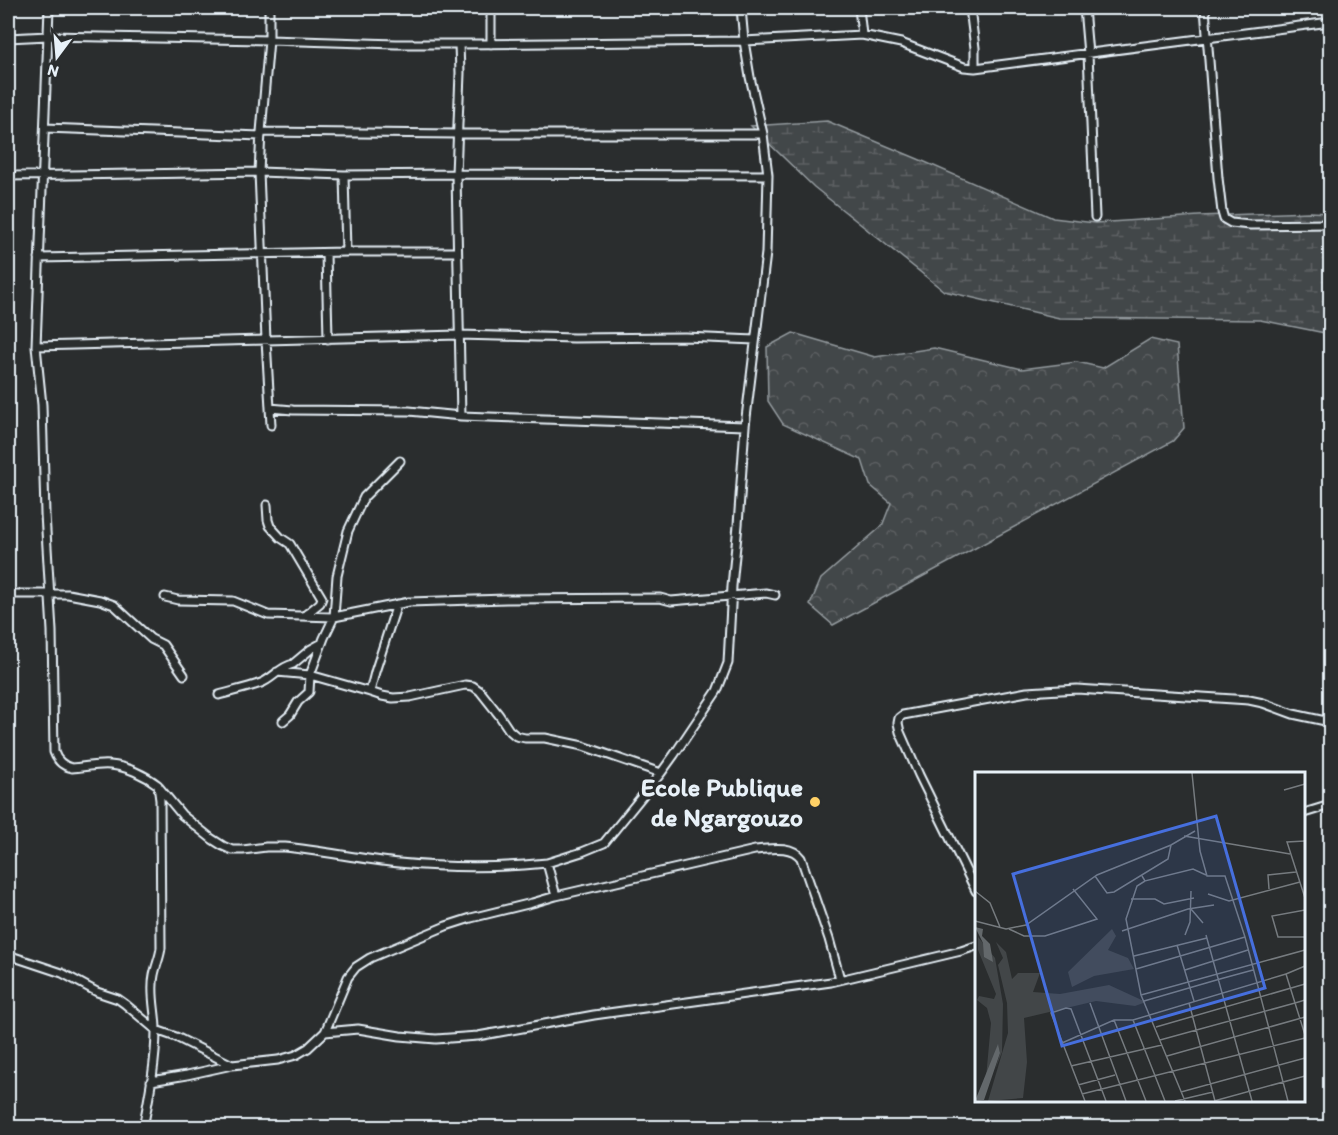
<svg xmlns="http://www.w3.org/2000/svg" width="1338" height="1135" font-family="Itim,sans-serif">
<defs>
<pattern id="forest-crowns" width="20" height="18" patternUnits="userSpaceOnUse" patternTransform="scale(1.5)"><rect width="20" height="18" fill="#424648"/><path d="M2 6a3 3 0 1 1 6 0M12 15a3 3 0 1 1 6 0" fill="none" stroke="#5d6163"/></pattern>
<pattern id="wetland-marsh" width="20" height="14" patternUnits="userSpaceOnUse" patternTransform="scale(1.5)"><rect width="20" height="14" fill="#424648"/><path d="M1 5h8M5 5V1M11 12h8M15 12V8" fill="none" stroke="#5d6163"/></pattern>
</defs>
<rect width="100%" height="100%" fill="#2a2d2e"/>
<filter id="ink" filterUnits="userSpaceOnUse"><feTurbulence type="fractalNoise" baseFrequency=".0167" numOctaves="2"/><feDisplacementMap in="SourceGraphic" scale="12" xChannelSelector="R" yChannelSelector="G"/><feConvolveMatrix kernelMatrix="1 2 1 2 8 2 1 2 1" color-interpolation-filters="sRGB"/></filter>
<g filter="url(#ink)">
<path fill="url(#forest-crowns)" stroke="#959ca0" stroke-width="1.5" d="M 793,333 L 875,357 L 934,348 L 1022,369 L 1077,362 L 1103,368 L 1150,339 L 1177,345 L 1184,428 L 1173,441 L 833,625 L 810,605 L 821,579 L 882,526 L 891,503 L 870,485 L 862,460 L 783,424 L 768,401 L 767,347 Z"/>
<path fill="url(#wetland-marsh)" stroke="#959ca0" stroke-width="1.5" d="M 827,121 L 918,159 L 1053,218 L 1095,223 L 1199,216 L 1309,212 L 1330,213 L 1330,334 L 1260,320 L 1059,318 L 944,291 L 814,187 L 751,126 Z"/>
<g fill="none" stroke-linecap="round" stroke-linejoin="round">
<defs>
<path id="minor" d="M 49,8 L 36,346 L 42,405 L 45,514 L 52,631 L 54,752 C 57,761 63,766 72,768 C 85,767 98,764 110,765 C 126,766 145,775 158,785 L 160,800 L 161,948 C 160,957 156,965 154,975 C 150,993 156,1012 156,1030 C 156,1062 149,1097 143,1128
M 269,8 L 269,40 L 261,132 L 259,172 L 266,340 L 271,425
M 859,8 L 862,35
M 970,8 L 975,48 L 975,68
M 1084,8 L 1088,54 L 1095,217
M 1205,8 L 1218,178 L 1222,212 L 1224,219 L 1231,223 L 1250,225 L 1330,224
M 8,38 L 48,36 L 269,40 L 396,44 L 459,44 L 744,41 L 862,35 L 901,43 L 964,67 L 975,68 L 1330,22
M 459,44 L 460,73 L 456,174 L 461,416
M 491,44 L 491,8
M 45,128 L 261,136
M 261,132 L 458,134 L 763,134
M 344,175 L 346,252
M 8,176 L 259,172 L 344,175 L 456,174 L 768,175
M 326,253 L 328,339
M 39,258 L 346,252 L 457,252
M 36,346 L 459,335 L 574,338 L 685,337 L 755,340
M 270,408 L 293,410 L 409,411 L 461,416 L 745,426
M 267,505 L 268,520 L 270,526 L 281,538 L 290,544 L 322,598 L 320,603 L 304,616
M 8,594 L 68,594 L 100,600 L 114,605 L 151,639 L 163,645 L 184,675
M 165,597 L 178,600 L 233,601 L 268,615 L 334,617 L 409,602 L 506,599 L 660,598 L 671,601 L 766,593 L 775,595
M 277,672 L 310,675 L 370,692 L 382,696 L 393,698 L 410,697 L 465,685 L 473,686 L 480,691 L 499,715 L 509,730 L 516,736 L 525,738 L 545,738 L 583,746 L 661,773
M 370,692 L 375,672 L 397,604
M 219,695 C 233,691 247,688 261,683 C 272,679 280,667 293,664 L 311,649 L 322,643
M 283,721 L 290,715 L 298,702 L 309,692 L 310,675 L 324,638 L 334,617 L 337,576 L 348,531 L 364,497 L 400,461
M 158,786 L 182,815 L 212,839 L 223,846 L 232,850 L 243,850 L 266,847 L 285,847 C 323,851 361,859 399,863 C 449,868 498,868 547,863 L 556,896
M 1304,813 L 1330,805
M 547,863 L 582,852 L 604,843 L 661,773 L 674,755 L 717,691 L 728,663 L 732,586 L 738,525 L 745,426 L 766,253 L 768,175 L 763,134 L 750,77 L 744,41 L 741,8
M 976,891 L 919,775 L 900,732 L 898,723 L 899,718 L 903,715 L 1027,692 L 1077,689 L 1249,700 L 1263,703 L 1293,714 L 1330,722
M 8,955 L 62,973 L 97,992 L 118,999 L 125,1004 L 156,1030 L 176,1037 L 232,1065
M 325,1032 L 358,1029 L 400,1036 L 436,1039 L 478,1036 L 594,1015 L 831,982 L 961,951 L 976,946
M 151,1081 L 187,1075 L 232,1065 L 278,1060 L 296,1055 L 308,1048 L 325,1032 L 348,977 L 356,967 L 370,958 L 446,926 L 471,918 L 532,903 L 556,896 L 755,850 C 770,849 791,844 801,858 L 829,939 L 840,979"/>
</defs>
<use href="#minor" stroke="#e8f1f8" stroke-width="11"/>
<use href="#minor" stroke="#2a2d2e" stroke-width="7"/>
</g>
</g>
<circle fill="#ffd166" stroke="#2a2d2e" stroke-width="2" cx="815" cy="802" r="6"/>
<g text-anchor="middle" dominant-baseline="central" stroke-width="6" stroke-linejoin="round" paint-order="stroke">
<g font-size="26" font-weight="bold" fill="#e8f1f8" stroke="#2a2d2e" text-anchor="end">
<text x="803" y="787">Ecole Publique<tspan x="803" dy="30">de Ngargouzo</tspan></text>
</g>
</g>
<g transform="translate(975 772)">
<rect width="330" height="330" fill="#2a2d2e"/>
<path d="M 137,157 L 141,164 L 133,178 L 153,186 L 159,197 L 119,204 L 97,215 L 93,200 Z" fill="#424648"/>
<path d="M 3,165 L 20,186 L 28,232 L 27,280 L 20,298 L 25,281 L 23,273 L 11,306 L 16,251 L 12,236 L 2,228 L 4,224 L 19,227 L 21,222 L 3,178 ZM 21,170 L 31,180 L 37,207 L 43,201 L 65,201 L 58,220 L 85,222 L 134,213 L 171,230 L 160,234 L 121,229 L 49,246 L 52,290 L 48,326 L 13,329 L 33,261 L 32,231 L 23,193 L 28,186 Z" fill="#424648"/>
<path d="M 0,155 L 8,157 L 7,164 L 15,172 L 18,190 L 9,185 L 8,171 ZM 23,272 L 25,281 L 9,328 L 0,329 Z" fill="#63686b"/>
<path fill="none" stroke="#767b7f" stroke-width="1.5" d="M 217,1 L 225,79 L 232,104 L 250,104 L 270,165 L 313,329M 309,18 L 330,12M 209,64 L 315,82M 330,69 L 312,70 L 330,126M 120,104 L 132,121 L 139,120 L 193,87 L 196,73M 167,104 L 170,109 L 218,97 L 231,103M 170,109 L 162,114 L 151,147 L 166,223 L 210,329M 294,117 L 293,103 L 321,100M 0,119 L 15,131 L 25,155M 233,122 L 254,129 L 325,110M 156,127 L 180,127 L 189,132 L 219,126M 216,137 L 228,151M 330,138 L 297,144 L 303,165 L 330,165M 0,149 L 31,157 L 51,153 L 122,103 L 196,73 L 220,59M 34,157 L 49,164 L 70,164 L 122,147 L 98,117M 147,159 L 213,137 L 239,133M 210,163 L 215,150 L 216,119M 231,163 L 277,329M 202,173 L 219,229M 159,184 L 232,166M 161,197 L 270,165M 210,198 L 273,178M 311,202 L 330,194M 245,207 L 278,198M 166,223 L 330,178M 330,228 L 320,231 L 330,263M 169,229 L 245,207M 115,231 L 151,329M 214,231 L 240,329M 139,248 L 171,329M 158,248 L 190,329M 181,255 L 330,212M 87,271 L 139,248 L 158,248 L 311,202 L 320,231 L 185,268M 192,284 L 330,245M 96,294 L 187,273M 103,313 L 140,303M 206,320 L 330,286M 107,322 L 330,266M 110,329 L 76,241 L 91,236 L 96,237 L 131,329M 200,329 L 238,320M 239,329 L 330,304"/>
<path fill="#466fde" fill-opacity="0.15" stroke="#466fde" stroke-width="3" d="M 241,44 L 290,216 L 87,274 L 38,102 Z"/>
<rect width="330" height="330" fill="none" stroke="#e8f1f8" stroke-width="3"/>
</g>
<rect width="1338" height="1135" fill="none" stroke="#2a2d2e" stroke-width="30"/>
<rect x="15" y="15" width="1308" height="1105" fill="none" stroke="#e8f1f8" stroke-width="2" filter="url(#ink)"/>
<g transform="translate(57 57) rotate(196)" stroke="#2a2d2e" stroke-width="4.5" paint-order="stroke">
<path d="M0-4.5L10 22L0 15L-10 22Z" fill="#e8f1f8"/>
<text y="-9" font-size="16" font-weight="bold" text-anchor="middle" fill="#e8f1f8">N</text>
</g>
</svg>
